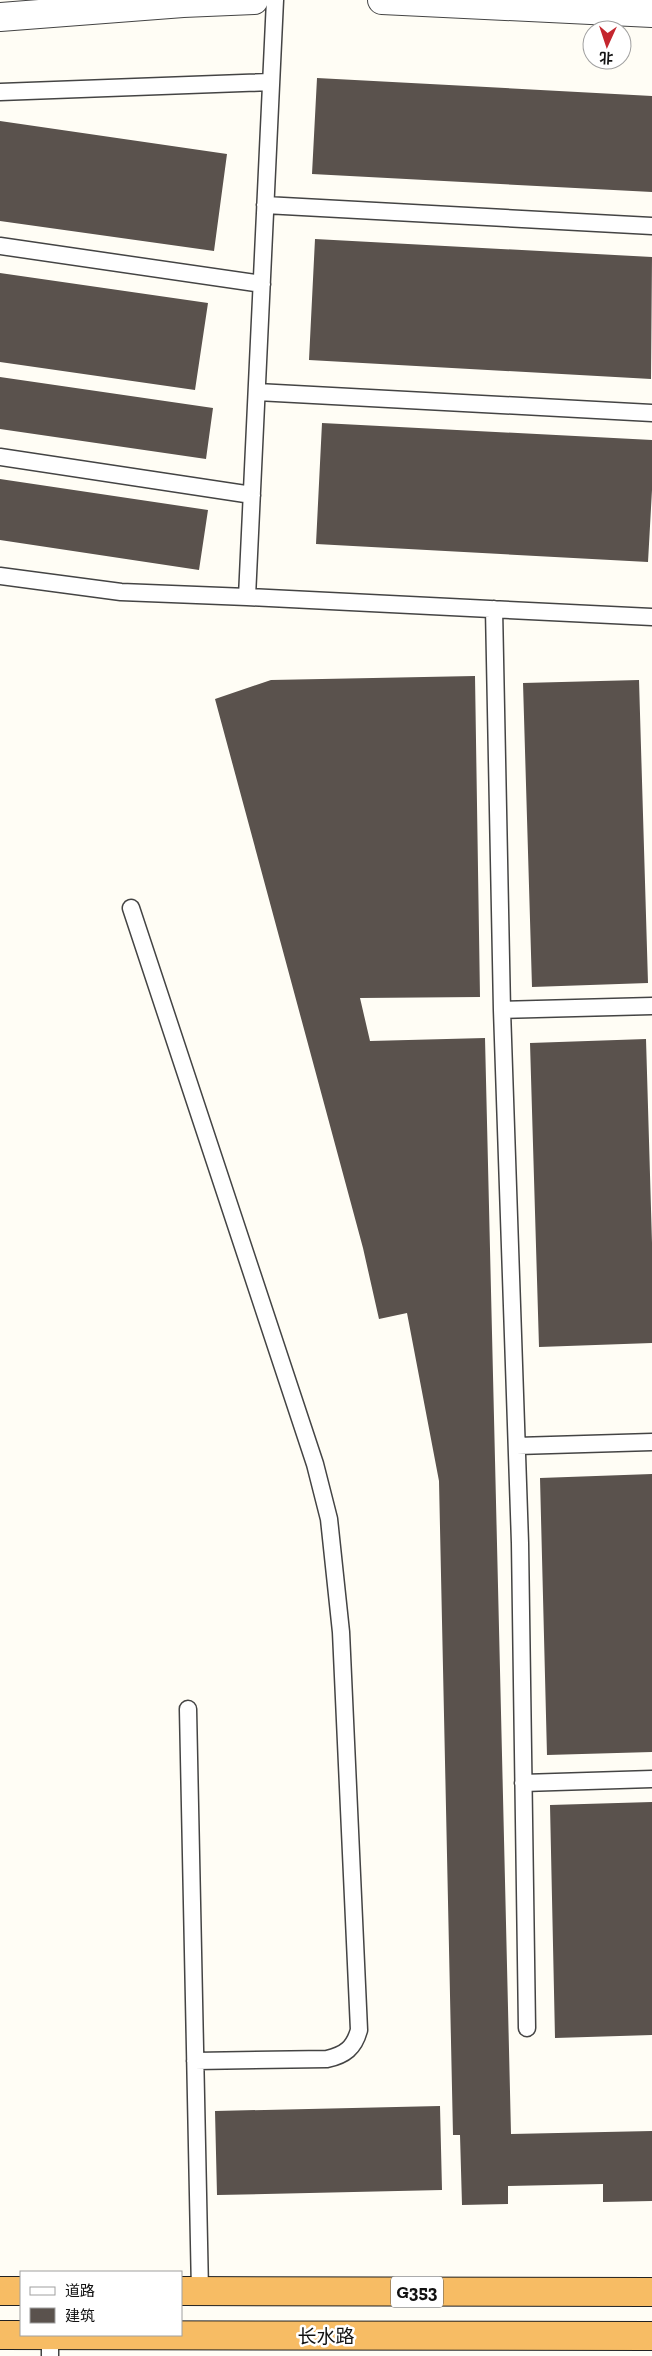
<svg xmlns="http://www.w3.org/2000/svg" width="652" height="2356" font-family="'Zilla Slab','Noto Sans SC',serif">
<rect width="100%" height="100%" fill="#fffdf5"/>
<path fill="#5a524d" d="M 317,78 L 652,96 L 652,192 L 312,174 Z
M 0,121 L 227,154 L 214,251 L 0,221 Z
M 315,239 L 652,257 L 651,379 L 309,360 Z
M 0,273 L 208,303 L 195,390 L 0,362 Z
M 0,377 L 213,408 L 206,459 L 0,429 Z
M 322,423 L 652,440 L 652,490 L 648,562 L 316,544 Z
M 0,479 L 208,510 L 199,570 L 0,540 Z
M 475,676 L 480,997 L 360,998 L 370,1041 L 485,1038 L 511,2134 L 652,2131 L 652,2201 L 603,2202 L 603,2184 L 508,2186 L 508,2204 L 462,2205 L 460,2135 L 453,2135 L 439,1481 L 407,1313 L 379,1319 L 363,1248 L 215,699 L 271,680 Z
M 639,680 L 648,983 L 532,987 L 523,683 Z
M 646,1039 L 652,1243 L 652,1343 L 539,1347 L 530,1043 Z
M 652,1474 L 652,1752 L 547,1755 L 540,1478 Z
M 652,1802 L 652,2035 L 555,2038 L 550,1805 Z
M 440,2106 L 442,2190 L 217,2195 L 215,2111 Z"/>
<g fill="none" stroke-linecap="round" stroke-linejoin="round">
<defs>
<path id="service" d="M 275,0 L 247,597 L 652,617
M 0,92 L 271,82
M 265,205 L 652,226
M 0,246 L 262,284
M 257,392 L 652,413
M 0,457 L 252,495
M 0,576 L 121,592 L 247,597
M 494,609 L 502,1010 L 520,1543 L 527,2028
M 131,908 L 315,1464 L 329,1519 L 341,1632 L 359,2030 C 354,2048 345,2055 327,2059 L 195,2061
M 502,1010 L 652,1006
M 517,1446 L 652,1442
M 188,1709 L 200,2291
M 523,1783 L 652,1779
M 50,2356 L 50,2335"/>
<path id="tertiary" d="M 382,0 L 652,13
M 0,17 L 183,3 L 254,0"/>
<path id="trunk" d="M 0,2291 L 21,2291
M 181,2291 L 652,2292
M 0,2335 L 652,2336"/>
</defs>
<use href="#service" stroke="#444" stroke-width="19"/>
<use href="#tertiary" stroke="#444" stroke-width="30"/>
<use href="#trunk" stroke="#222" stroke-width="30"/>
<use href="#service" stroke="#fff" stroke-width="16"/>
<use href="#tertiary" stroke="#fff" stroke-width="28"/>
<use href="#trunk" stroke="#f7bc64" stroke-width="28"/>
</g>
<g text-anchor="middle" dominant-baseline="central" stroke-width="5" stroke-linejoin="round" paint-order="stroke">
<rect fill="#fff" stroke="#585858" stroke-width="1" x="391" y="2276.5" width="52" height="31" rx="4"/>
<g font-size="18" font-weight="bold" fill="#111">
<text x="417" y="2292">G353</text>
</g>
<g font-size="19" fill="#111" stroke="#fff">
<text x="326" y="2336">长水路</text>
</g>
</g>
<rect x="20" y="2271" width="162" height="65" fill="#ffffff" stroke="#a0a0a0"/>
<rect x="30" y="2287" width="25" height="8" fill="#ffffff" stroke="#a0a0a0"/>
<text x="65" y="2296" font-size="15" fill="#111111">道路</text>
<rect x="30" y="2308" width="25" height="15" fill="#5a524d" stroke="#a0a0a0"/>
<text x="65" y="2321" font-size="15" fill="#111111">建筑</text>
<g transform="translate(607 45) rotate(183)"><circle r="24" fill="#ffffff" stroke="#a0a0a0"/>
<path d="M0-4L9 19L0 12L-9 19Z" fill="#c4262e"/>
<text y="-8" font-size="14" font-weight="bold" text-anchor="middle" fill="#111111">北</text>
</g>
</svg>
